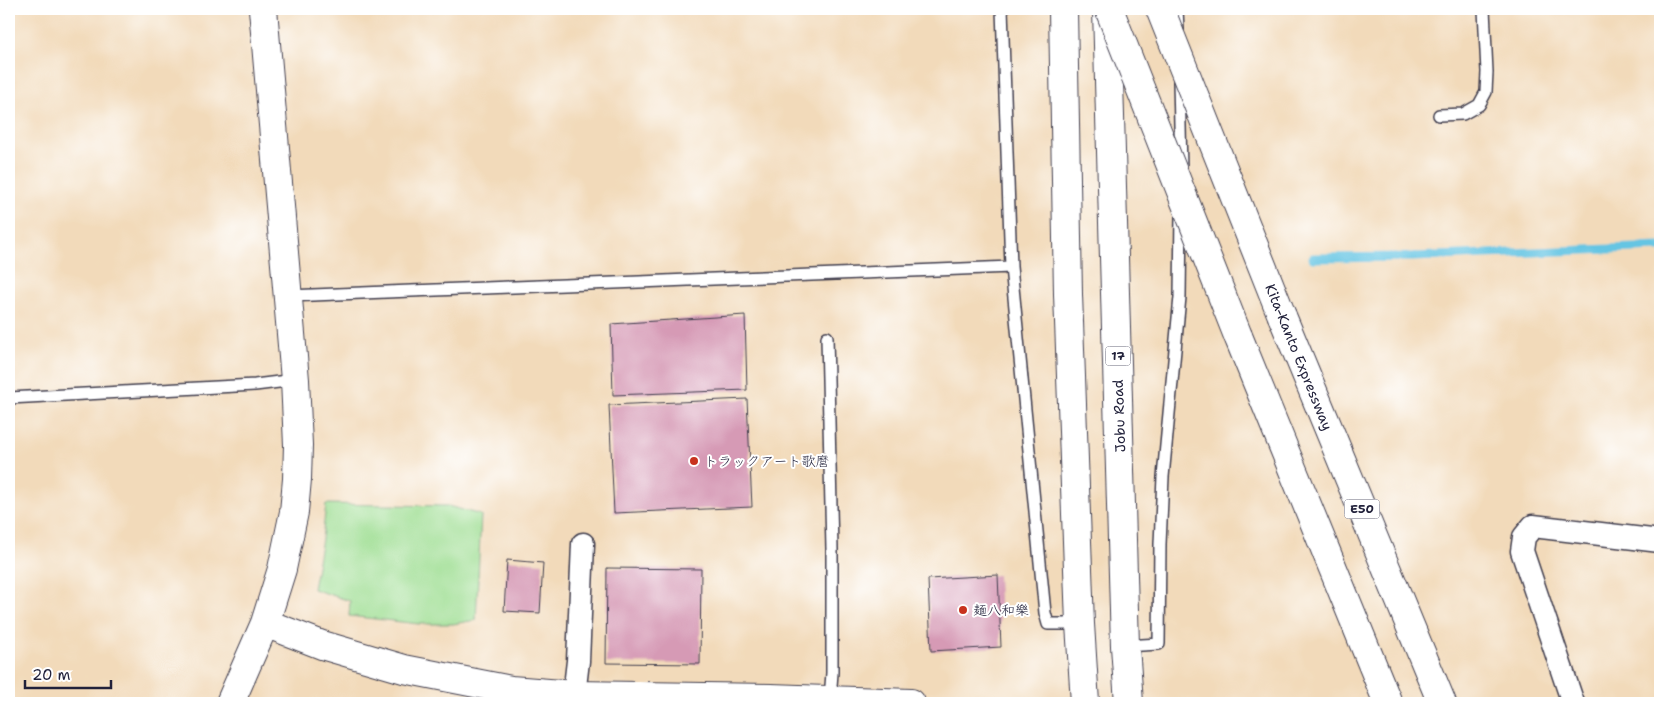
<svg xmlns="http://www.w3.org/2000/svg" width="1669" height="712" font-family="'Shantell Sans','Klee One',sans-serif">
<rect width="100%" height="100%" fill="#fff"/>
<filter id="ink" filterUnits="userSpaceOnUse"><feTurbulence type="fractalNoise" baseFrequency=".02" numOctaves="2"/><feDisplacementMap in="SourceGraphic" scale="10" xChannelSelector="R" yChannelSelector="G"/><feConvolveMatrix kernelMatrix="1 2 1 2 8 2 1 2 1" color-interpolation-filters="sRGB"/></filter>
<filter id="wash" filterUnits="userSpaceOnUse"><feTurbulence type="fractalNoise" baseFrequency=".0096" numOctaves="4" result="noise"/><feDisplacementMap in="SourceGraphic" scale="20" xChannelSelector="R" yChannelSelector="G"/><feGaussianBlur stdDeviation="1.12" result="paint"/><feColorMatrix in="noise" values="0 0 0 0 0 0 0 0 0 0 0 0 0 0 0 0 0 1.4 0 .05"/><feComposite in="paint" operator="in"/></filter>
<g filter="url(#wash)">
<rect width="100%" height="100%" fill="#f2daba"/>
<path fill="#9fde93" stroke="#608067" d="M 326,504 L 448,506 L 481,515 L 476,620 L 453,624 L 419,624 L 349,616 L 350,601 L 313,589 L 322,539 Z"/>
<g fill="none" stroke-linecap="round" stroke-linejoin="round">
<path stroke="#65c5e3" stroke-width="9" d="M 1313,258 L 1413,257 L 1660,247"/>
</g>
<g id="blocks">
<path fill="#d69ab5" d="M 745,315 L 747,390 L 613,395 L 611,324 Z
M 747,399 L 752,507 L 614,513 L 609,405 Z
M 507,560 L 543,563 L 540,613 L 504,611 Z
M 607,568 L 701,569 L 700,664 L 606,663 Z
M 998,575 L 1001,647 L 931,651 L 928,579 Z"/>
</g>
</g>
<g filter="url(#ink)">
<use href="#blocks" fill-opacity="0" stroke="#413e4e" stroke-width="1"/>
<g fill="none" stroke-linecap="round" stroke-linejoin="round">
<defs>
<path id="service" d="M 1002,9 L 1011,267 L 1045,613 L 1048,624 L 1080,624
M 1177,9 L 1178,30
M 1179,81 L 1181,170
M 1439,115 L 1463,114 L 1479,105 L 1486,92 L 1487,72 L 1484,9
M 288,296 L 1011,267
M 827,337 L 832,549 L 832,673 L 830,699
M 9,398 L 255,385 L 295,380
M 1125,646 L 1159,644 L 1160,544 L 1163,477 L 1180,297 L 1181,213"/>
<path id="minor" d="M 574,695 L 578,661 L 583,544
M 1573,703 L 1522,551 L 1524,537 L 1533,526 L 1660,541"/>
<path id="tertiary" d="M 265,623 L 322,645 L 404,669 L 511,690 L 574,695 L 771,698 L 911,703
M 230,703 L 265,623 L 282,569 L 294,512 L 297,479 L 298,445 L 295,380 L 263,9"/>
<path id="trunk" d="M 1063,9 L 1068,294 L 1080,624 L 1085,703
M 1107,10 L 1125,646 L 1129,703"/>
<path id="motorway" d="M 1282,316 L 1442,703
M 1238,336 L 1388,703"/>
</defs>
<use href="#service" stroke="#413e4e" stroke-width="14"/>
<use href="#minor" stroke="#413e4e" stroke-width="25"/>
<use href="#tertiary" stroke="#413e4e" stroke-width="30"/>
<use href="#trunk" stroke="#413e4e" stroke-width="30"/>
<use href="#motorway" stroke="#413e4e" stroke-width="30"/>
<use href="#service" stroke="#fff" stroke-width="11"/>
<use href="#minor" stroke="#fff" stroke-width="22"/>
<use href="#tertiary" stroke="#fff" stroke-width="28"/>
<use href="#trunk" stroke="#fff" stroke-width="28"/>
<use href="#motorway" stroke="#fff" stroke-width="28"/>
<defs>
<path id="motorway-bridge" d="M 1109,9 L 1238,336
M 1160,9 L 1282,316"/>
</defs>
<use href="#motorway-bridge" stroke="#413e4e" stroke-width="30" stroke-linecap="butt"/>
<use href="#motorway-bridge" stroke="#fff" stroke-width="28"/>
</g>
</g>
<g fill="#c8321e" stroke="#fff" stroke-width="2">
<circle cx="694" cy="461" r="5"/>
<circle cx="963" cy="610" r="5"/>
</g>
<g text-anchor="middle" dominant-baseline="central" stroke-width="4" stroke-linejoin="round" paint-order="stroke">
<g fill="#fff" stroke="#646476" stroke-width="1">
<rect x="1105.5" y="346.5" width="25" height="19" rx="4"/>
<rect x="1344.5" y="499.5" width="35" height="19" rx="4"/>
</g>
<g font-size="12" font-weight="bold" fill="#22223b">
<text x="1118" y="356">17</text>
<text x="1362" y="509">E50</text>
</g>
<g font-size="14" fill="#22223b" stroke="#fff">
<text transform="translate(1299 357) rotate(68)">Kita-Kanto Expressway</text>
<text transform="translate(1119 416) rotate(-92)">Jobu Road</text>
</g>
<g font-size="14" fill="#22223b" stroke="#fff" text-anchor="start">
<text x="704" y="461">トラックアート歌麿</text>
<text x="973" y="610">麺八和樂</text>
</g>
</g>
<rect width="1669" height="712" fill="none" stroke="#fff" stroke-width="30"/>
<path d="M25 680v8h86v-8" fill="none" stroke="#22223b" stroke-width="2.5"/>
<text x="32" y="680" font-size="15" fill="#22223b" stroke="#ffffff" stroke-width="4" paint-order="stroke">20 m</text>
</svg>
